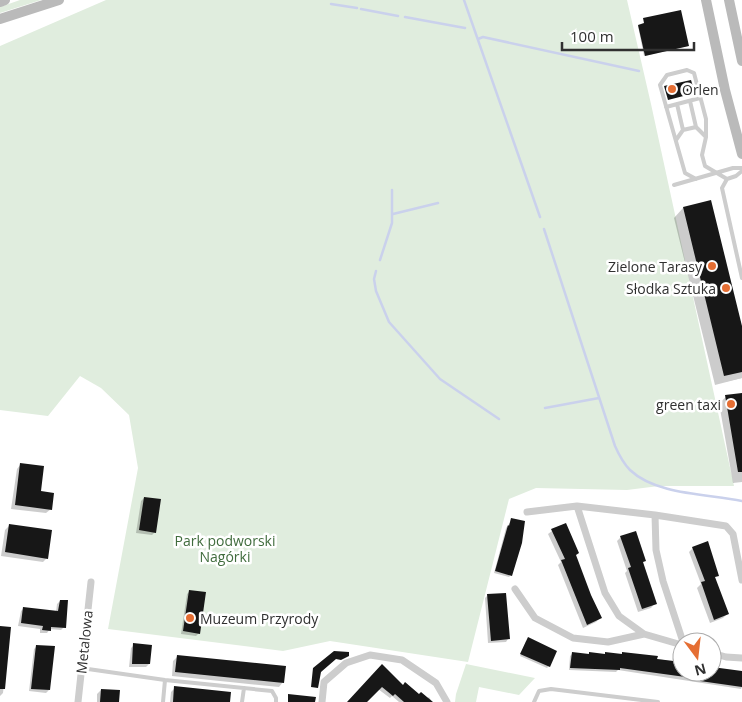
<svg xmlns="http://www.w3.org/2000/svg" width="742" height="702" font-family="'Open Sans',sans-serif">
<rect width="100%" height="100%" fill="#fff"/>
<path fill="#e0edde" d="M 20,0 L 41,0 L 0,13 L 0,7 Z
M 106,0 L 627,0 L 651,104 L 734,486 L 659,486 L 627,490 L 536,488 L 509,499 L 468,662 L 330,641 L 283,651 L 108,629 L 138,468 L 129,415 L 101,388 L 80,376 L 48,416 L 0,410 L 0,46 Z
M 466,664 L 535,678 L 519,695 L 479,687 L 476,702 L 455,702 L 456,694 Z"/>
<path fill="#0003" d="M 644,19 L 688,46 L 644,56 L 638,26 L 644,25 Z
M 710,201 L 742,331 L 742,378 L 715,385 L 674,218 L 683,208 Z
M 742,394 L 742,482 L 733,483 L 719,403 L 726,397 Z
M 21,464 L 51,509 L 46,513 L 11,509 L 17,469 Z
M 144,498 L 155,532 L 152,535 L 136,533 L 141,501 Z
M 512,520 L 511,575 L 509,577 L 494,573 L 506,528 Z
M 9,526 L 47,558 L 43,562 L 1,556 L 5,530 Z
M 552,531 L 575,556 L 600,618 L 596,622 L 583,628 L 558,565 L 561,562 L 548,534 Z
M 621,537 L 644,561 L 642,563 L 655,603 L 651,608 L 638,612 L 625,573 L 627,571 L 617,541 Z
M 693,548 L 718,575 L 714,578 L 727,614 L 723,618 L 710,623 L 697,588 L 701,584 L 689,552 Z
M 190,591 L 199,633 L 196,636 L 181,634 L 187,594 Z
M 487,596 L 508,639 L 506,642 L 488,643 L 485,598 Z
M 60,601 L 64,627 L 61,630 L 50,629 L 47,633 L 40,633 L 40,629 L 18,626 L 21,611 L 24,608 L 56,612 L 57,604 Z
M 0,628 L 10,629 L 3,693 L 0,696 Z
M 526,641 L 549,666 L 547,668 L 520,656 Z
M 134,645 L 149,664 L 146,667 L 129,667 L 131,648 Z
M 37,646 L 49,690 L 46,693 L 29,691 L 34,649 Z
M 573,653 L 588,655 L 589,653 L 604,655 L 606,653 L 621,655 L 622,653 L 682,663 L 682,672 L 712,672 L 712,668 L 742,672 L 742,687 L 741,689 L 618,670 L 616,672 L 569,670 L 570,656 Z
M 178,656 L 283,682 L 279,687 L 172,676 L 173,661 Z
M 382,666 L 403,686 L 418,696 L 427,699 L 429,697 L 432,702 L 399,702 L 392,696 L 390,698 L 378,689 L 366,702 L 349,702 Z
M 175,688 L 228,702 L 170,702 L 171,692 Z
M 101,690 L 118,702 L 97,702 L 97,694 Z"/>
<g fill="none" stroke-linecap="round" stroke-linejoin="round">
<path stroke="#cad1ec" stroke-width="2.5" d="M 464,0 L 540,217
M 331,4 L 357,8
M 361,9 L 398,16
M 405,17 L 465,28
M 478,39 L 483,37 L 639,71
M 393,214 L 438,203
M 544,229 L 615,446 C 619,455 623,463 630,470 C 656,495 708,494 742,501
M 380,260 L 392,223 L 392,190
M 376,271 L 374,279 L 376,291 L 389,322 L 440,379 L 499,419
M 545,408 L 599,398"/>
</g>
<path fill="#171717" d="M 681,10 L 689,46 L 645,56 L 638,25 L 644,23 L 643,18 Z
M 691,80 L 695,93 L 668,100 L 664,86 Z
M 711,200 L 742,326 L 742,372 L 724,376 L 683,207 Z
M 742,393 L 742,472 L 738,472 L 725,395 Z
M 20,463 L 44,466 L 41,491 L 54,493 L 52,510 L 15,505 Z
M 144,497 L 161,499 L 156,533 L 139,530 Z
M 511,518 L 525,521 L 522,543 L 512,576 L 495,571 L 508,525 L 509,526 Z
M 566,523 L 579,553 L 576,555 L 591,595 L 602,618 L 587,625 L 561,560 L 565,559 L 551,529 Z
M 9,524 L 52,530 L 48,559 L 5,552 Z
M 636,531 L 646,561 L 643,562 L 657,604 L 642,609 L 628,568 L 631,567 L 620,536 Z
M 708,541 L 719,576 L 715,577 L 729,614 L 714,620 L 701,582 L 705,581 L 692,547 Z
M 189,590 L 206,592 L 200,634 L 183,631 Z
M 506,593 L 510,639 L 491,641 L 487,594 Z
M 60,600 L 68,600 L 66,628 L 51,627 L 51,631 L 42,630 L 43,626 L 21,623 L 23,607 L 58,611 Z
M 0,626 L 11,627 L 5,689 L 0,689 Z
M 528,637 L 557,651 L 550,667 L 520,654 Z
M 133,643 L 152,645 L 150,664 L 132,664 Z
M 36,645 L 55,646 L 50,690 L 31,689 Z
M 334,651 L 349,652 L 349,656 L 341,660 L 336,659 L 321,672 L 318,688 L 311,687 L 313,668 Z
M 572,652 L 589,654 L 589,652 L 605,654 L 605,652 L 622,654 L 622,652 L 658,656 L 657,659 L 682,662 L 682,672 L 712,672 L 712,667 L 742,671 L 742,687 L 700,681 L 700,679 L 620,668 L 620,670 L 570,668 Z
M 177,655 L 286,666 L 284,683 L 175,672 Z
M 382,664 L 403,685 L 405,682 L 419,694 L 421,692 L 433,702 L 404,702 L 395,694 L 393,696 L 382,687 L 367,702 L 347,702 Z
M 174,686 L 231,692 L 230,702 L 173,702 Z
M 101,689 L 120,690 L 119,702 L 100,702 Z
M 288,694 L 316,697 L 315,702 L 288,702 Z"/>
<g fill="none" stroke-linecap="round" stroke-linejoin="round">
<path stroke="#cdcdcd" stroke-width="4" d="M 690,101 L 696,127
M 677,104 L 683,130
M 666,107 L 700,98
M 676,140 L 683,130 L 696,127 L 706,137
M 742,171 L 736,176 L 727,179 L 722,188 L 742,278
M 696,179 L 685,173 L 660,85 L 667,75 L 687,70 L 694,73 L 706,119 L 706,137 L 702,155 L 705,166 L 727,179
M 674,185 L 733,168 L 742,168
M 724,380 L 742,376
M 81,668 L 165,680 L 272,691 L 276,698 L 276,702
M 163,702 L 165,680
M 242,702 L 244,688
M 534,702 L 539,691 L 551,689 L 658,702"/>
<path stroke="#cdcdcd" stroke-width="7" d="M 527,512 L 577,506
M 515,589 L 535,618 L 573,638 L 608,642 L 644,634 L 682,645
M 644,634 L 619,616 L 605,593 L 577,506 L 655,515
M 683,642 L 663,581 L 656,550 L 655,515 L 726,526 L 733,534 L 742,580
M 712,653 L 726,657 L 742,658
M 78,702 L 91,582
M 322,702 L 324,682 L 346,663 L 370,655 L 402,660 L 436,683 L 447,702"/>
<path stroke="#bababa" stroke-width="10" d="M 706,0 L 725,90 L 742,154
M 729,0 L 742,61
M 0,2 L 5,0
M 0,19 L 59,0"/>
</g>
<g fill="#e56e33" stroke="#fff" stroke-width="2">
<circle cx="672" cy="89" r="5"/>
<circle cx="712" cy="266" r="5"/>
<circle cx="726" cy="288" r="5"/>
<circle cx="731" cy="404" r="5"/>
<circle cx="190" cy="618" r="5"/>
</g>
<g text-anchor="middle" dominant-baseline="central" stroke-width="5" stroke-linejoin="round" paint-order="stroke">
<g font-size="14" fill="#303030" stroke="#fff" text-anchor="end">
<text x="682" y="89" text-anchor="start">Orlen</text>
<text x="702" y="266">Zielone Tarasy</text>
<text x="716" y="288">Słodka Sztuka</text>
<text x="721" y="404">green taxi</text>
<text x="200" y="618" text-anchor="start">Muzeum Przyrody</text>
</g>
<g font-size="14" fill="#406c3d" stroke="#fff">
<text x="225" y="540">Park podworski<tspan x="225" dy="16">Nagórki</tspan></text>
</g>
<g font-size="14" fill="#303030" stroke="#fff">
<text transform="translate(84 642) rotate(-84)">Metalowa</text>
</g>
</g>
<g transform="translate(697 657) rotate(165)"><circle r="24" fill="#ffffff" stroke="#acacac"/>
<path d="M0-4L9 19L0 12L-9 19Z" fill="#e56e33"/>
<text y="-8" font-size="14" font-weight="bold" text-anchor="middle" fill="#303030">N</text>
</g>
<path d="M562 42v8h132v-8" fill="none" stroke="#303030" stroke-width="2.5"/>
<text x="570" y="42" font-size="15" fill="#303030" stroke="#ffffff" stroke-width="4" paint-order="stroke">100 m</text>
</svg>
